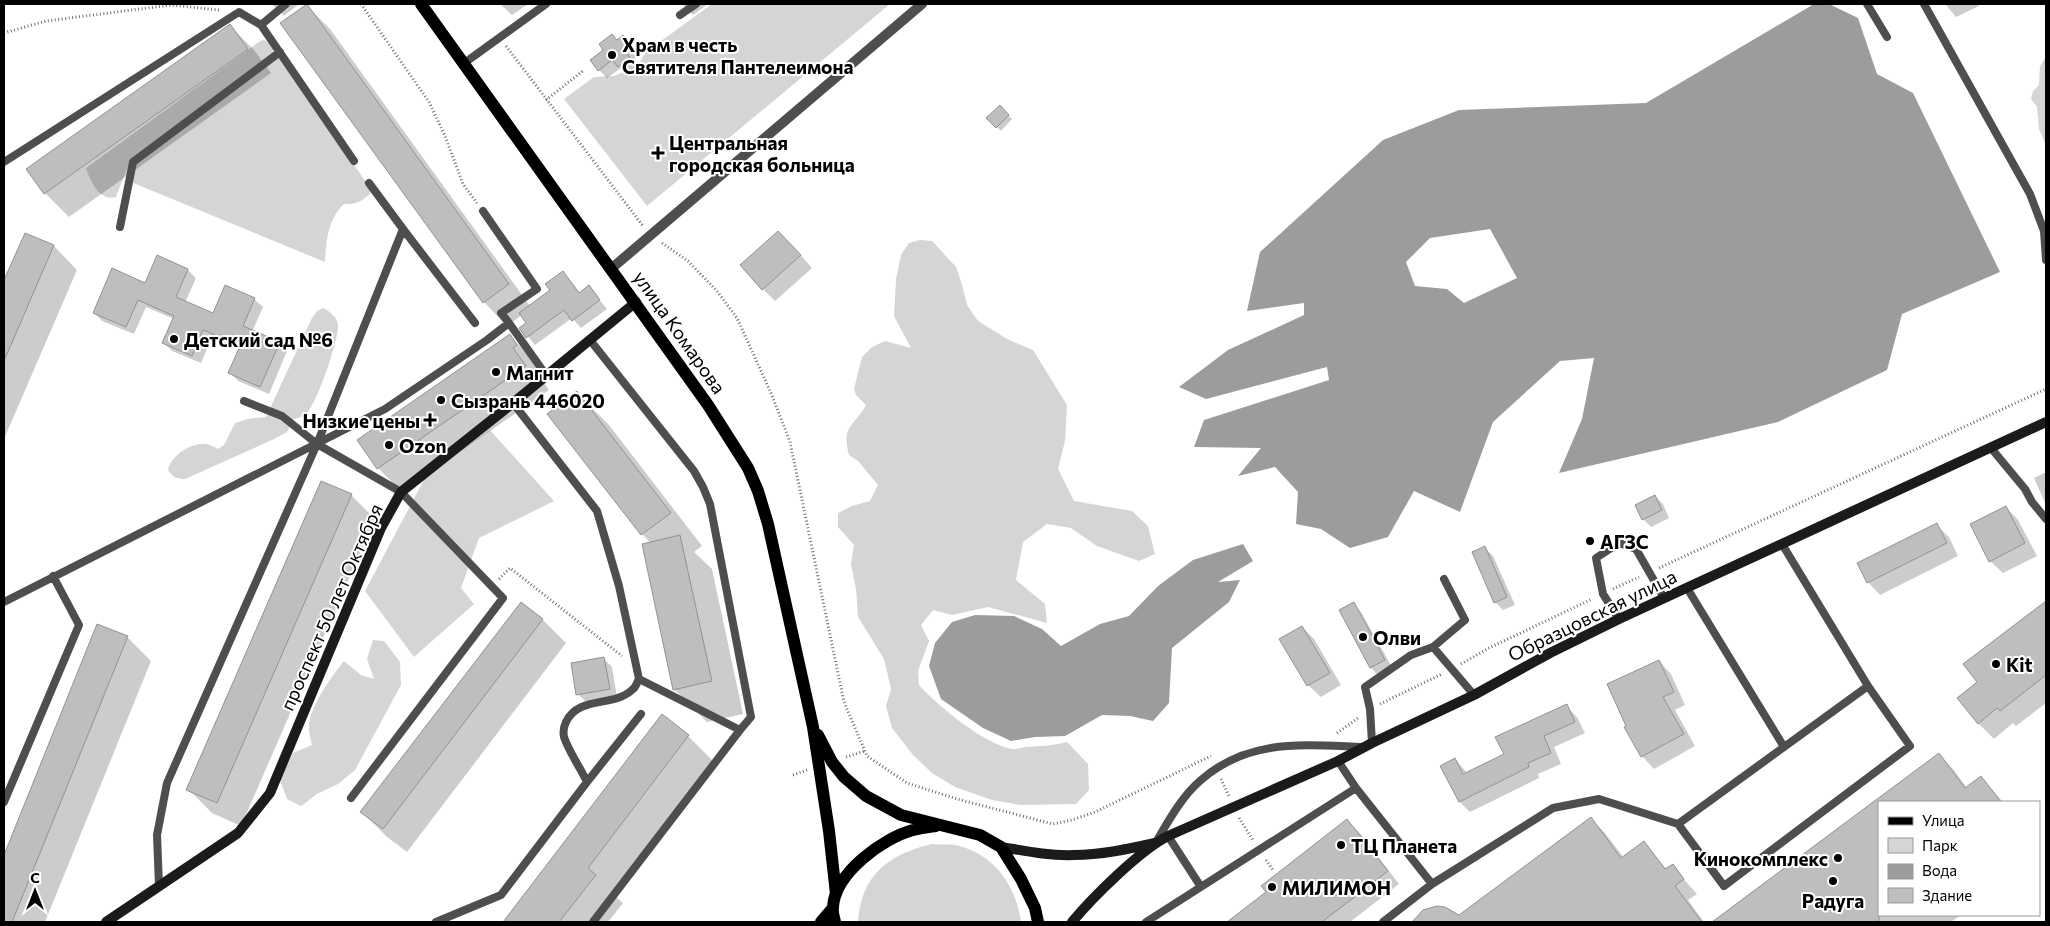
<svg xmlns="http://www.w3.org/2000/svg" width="2050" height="926" font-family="Commissioner,sans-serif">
<rect width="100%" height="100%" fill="#fff"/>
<path fill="#d5d5d5" d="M 712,4 L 890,4 L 647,206 L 564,99 L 594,77 L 614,76 L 637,66 L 646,52 Z
M 264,40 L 269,43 L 275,54 L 130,161 L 116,197 C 100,202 90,181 86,168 L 260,41 Z
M 280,56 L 372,191 C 364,201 356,205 344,204 C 328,219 326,241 325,262 L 131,182 L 136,164 Z
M 2046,57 L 2046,146 L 2039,129 L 2037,107 L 2031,99 L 2033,91 L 2039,85 L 2040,66 Z
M 920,240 L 932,241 L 956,267 L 962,285 L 967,305 L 978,321 L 1009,340 L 1033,350 L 1067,405 L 1065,441 L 1058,469 L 1074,501 L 1132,511 L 1148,526 L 1155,554 L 1139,561 L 1097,546 L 1071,528 L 1047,524 L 1023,542 L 1016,580 L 1045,604 L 1047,623 L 988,607 L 952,615 L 933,610 L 921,625 L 929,641 L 918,671 L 919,685 C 937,705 987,747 1014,749 C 1017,749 1022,748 1025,747 C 1040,746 1053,746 1067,742 L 1088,764 L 1089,790 L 1076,804 L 1021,805 L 992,800 L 955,787 L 932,773 L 913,755 L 892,728 L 886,706 L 891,689 L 884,659 L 858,617 L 856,589 L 851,564 L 854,545 L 838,527 L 838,513 L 852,506 L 870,501 L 878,485 L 858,461 L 849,455 C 841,425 854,427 866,405 L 856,395 L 854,389 L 862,357 L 872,347 L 885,341 L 911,348 L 894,316 L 896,279 L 901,255 L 909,243 Z
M 323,308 C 330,312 337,316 338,325 C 339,339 316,407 305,415 C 302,417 297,418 294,419 L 287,432 L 272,440 L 185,479 C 176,479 173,477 168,470 C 171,455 192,442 207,444 C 210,445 215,447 218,449 L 224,445 L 235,423 L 248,419 L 266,417 L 312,318 L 317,311 Z
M 490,430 L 554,501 L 479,538 L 461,588 L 474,604 L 414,657 L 365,591 L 427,474 Z
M 373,640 L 384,641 L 400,662 L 401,685 L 355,770 L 338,784 L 317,794 L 301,806 L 287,799 L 280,780 L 293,753 L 312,745 C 311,739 308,732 309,726 C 310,706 332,676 344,661 L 361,675 L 374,679 L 367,659 Z
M 932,844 C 940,845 948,844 956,845 C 994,854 1016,885 1021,922 L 858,922 C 861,875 889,854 932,844 Z"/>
<path fill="#9c9c9c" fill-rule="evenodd" d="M 1814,4 L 1829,4 L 1858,18 L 1877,74 L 1913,93 L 2000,272 L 1902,314 L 1887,370 L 1778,422 L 1559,473 L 1582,419 L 1594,358 L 1560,361 L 1493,422 L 1460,512 L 1414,491 L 1388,537 L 1350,548 L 1321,529 L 1296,524 L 1298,492 L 1275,467 L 1238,476 L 1261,448 L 1194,447 L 1204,420 L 1329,380 L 1327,367 L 1206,399 L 1179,387 L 1228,350 L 1304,315 L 1304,303 L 1247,311 L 1260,252 L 1383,140 L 1459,110 L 1646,103 ZM 1490,229 L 1517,278 L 1464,303 L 1447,289 L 1415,286 L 1406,262 L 1430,238 Z
M 1243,544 L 1253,561 L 1218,582 L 1240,580 L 1229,602 L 1172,648 L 1169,703 L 1153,721 L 1130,716 L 1102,715 L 1065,736 L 1035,737 L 1011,741 L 983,728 L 941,699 L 929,666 L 935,643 L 952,622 L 975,615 L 1014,616 L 1042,629 L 1061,646 L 1100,624 L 1129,616 L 1158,586 L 1193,560 Z"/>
<path fill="#0003" d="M 272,4 L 299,4 L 284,16 Z
M 500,4 L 528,4 L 512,15 Z
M 682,4 L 708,4 L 693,15 Z
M 1945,4 L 1978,4 L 1979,6 L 1956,17 Z
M 306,5 L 330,29 L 530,306 L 551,290 L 563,272 L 580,293 L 589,287 L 607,309 L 581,328 L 572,318 L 535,345 L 521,328 L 528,323 L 522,315 L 507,326 L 484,302 Z
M 230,26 L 254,50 L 271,73 L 69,217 L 45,193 Z
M 623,37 L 639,55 L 632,60 L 637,66 L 627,74 L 621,68 L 607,78 L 599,70 L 617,41 Z
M 1000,107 L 1012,119 L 1001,131 L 988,118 Z
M 25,234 L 54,246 L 77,270 L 4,439 L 4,284 Z
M 791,244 L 812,268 L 775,301 L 763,289 Z
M 188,270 L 196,278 L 185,303 L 213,315 L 254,299 L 263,307 L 252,332 L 279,343 L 287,351 L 269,394 L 238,381 L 230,373 L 240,350 L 212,338 L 201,363 L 172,351 L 164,343 L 174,319 L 146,307 L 134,334 L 102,321 L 94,313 L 146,284 Z
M 510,336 L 533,359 L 540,369 L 536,372 L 549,390 L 402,492 L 378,468 L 358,441 Z
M 577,393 L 609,425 L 702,546 L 694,552 L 712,569 L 743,714 L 707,722 L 674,689 L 651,543 L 642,534 L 549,414 Z
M 2046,472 L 2046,505 L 2034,478 Z
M 351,495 L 375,519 L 241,826 L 212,813 L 188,789 Z
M 1655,496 L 1663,504 L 1669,518 L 1651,527 L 1643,519 Z
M 2006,507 L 2018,520 L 2037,556 L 2003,573 L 1990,561 Z
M 1936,525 L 1949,537 L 1958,556 L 1880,595 L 1868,582 Z
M 1485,548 L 1493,556 L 1515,605 L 1503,610 L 1495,602 Z
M 2046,602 L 2046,703 L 2016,726 L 2013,723 L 1994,739 L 1978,723 L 1979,683 L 1965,665 Z
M 1353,604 L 1361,612 L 1393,669 L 1379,676 L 1371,668 L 1340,611 Z
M 542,619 L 566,643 L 407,852 L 386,836 L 362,812 Z
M 98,625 L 127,637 L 151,661 L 45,922 L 4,922 L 4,859 Z
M 1302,627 L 1314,639 L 1341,685 L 1321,697 L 1308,685 Z
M 604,659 L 612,667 L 617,697 L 586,702 L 578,694 Z
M 1659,661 L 1671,674 L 1685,705 L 1675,710 L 1695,746 L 1654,769 L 1642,756 Z
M 1566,706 L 1577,717 L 1585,733 L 1554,747 L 1561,764 L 1538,774 L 1539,778 L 1470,812 L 1460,802 L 1455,759 L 1468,774 L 1505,754 Z
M 662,716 L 688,736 L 716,764 L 615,896 L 623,903 L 608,922 L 504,922 Z
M 1939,755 L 1953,769 L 1967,788 L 1981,777 L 2003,802 L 1879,802 L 1879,915 L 1961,915 L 1951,922 L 1714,922 Z
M 1591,819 L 1605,833 L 1624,858 L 1644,843 L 1667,870 L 1672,866 L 1697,894 L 1688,900 L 1704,922 L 1417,922 L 1424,911 L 1459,917 Z
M 1347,821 L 1360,833 L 1399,884 L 1350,922 L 1229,922 L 1268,892 Z"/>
<path fill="#bebebe" stroke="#929292" d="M 307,4 L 509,284 L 483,303 L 280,23 Z
M 230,24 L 248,49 L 44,194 L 26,169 Z
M 612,34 L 617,40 L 623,35 L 631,46 L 625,52 L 630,57 L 618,67 L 612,60 L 598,71 L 590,60 L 603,50 L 599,44 Z
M 1000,105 L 1009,115 L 996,128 L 986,118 Z
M 778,231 L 801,255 L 762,290 L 740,265 Z
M 25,233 L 54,245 L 4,361 L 4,280 Z
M 157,255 L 188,269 L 176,297 L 213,313 L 225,285 L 255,298 L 243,326 L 280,342 L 260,387 L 228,373 L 240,346 L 203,330 L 192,356 L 162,343 L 174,316 L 138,300 L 126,327 L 93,313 L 112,268 L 145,283 Z
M 563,271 L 579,293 L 589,285 L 600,300 L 572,321 L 564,310 L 526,338 L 519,328 L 526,323 L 519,313 L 550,290 L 545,284 Z
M 510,334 L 517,345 L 513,348 L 526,366 L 377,469 L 357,440 Z
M 577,391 L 671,513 L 641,535 L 547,414 Z
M 321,481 L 352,494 L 217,803 L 186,790 Z
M 1655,495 L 1662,510 L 1642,520 L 1635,505 Z
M 2006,506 L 2025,543 L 1989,562 L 1970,524 Z
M 1937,523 L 1947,543 L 1867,583 L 1857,563 Z
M 680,535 L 712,681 L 673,690 L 642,544 Z
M 1485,546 L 1507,597 L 1494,603 L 1472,552 Z
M 2046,601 L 2046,675 L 2000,711 L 1997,708 L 1978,724 L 1957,698 L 1977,682 L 1963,664 Z
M 521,602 L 543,619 L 383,829 L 360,812 Z
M 1354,602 L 1385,660 L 1370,668 L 1339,610 Z
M 97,624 L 128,636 L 12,922 L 4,922 L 4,855 Z
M 1302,626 L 1330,673 L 1307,686 L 1279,639 Z
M 604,657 L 610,689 L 576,695 L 571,663 Z
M 1659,660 L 1674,692 L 1663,697 L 1684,734 L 1641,757 L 1624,727 L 1626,726 L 1607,684 Z
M 1567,704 L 1575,722 L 1544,736 L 1551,753 L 1528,763 L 1529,767 L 1459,802 L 1440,766 L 1455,758 L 1463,774 L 1504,754 L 1495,737 Z
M 662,714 L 689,735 L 588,868 L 596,875 L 559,922 L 503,922 Z
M 1939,753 L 1965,788 L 1981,776 L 2001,802 L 1879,802 L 1879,922 L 1712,922 Z
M 1591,817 L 1621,858 L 1644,841 L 1665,869 L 1673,864 L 1684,879 L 1675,886 L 1702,922 L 1412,922 L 1423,910 L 1437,906 L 1445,907 L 1459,915 Z
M 1347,819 L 1388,871 L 1322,922 L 1227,922 L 1266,892 L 1261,886 Z"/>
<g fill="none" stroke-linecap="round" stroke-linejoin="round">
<path stroke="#707070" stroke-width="3" stroke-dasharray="1 2.5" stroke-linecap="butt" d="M 361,4 L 429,102 L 445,136 L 463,184 L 477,203
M 4,33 L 46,21 L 171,5 L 219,10
M 506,46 L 643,226
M 546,100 L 584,70
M 662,243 L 688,261 L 717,291 L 737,318 L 771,393 L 790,442 L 844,702 L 867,756 L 907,783 L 957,799 L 1053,824 L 1072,820 L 1095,812 L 1211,756
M 1659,568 L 2046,389
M 499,579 L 510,568 L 622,656
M 1613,589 L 1639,577
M 1461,664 L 1489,648 L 1592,599
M 1380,704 L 1442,674
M 1337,733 L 1358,718
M 846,757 L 865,751
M 793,775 L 807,770
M 1221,779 L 1229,796
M 1239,818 L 1253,840
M 1266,860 L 1273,870"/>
<path stroke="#4e4e4e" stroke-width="8" d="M 1867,4 L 1887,37
M 1924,4 L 2030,194 L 2044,231 L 2046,260
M 680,15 L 696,4
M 261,25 L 354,161
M 463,64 L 546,4
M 4,162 L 239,12 L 261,25 L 286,4
M 483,211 L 537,289 L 501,313 L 509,323
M 120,227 L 133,162 L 280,52
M 403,229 L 475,323
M 590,340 L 694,471 L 703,487 L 710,504 L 751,717 L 740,730
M 244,401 L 282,416 L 317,444 L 401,492 L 503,598 L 351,798
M 513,403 L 597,511 L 619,586 L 639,679 L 740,730 L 593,922
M 1991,448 L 2025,489 L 2032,502 L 2046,519
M 1687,588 L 1784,747
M 4,602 L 385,409 L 487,340 L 509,323 L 546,375
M 1619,619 L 1603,594 L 1596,558 L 1619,543 L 1636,549 L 1664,598
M 1433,647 L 1465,620 L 1444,579
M 1372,743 L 1370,709 L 1365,687 L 1411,655 L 1433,647 L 1474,695
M 1338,761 L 1356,788 L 1432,884 L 1383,922
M 587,782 L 641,714
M 4,802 L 79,625 L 53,576
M 1678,824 L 1724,886 L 1910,746 L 1868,686
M 1168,836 L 1201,887
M 1156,842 C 1169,820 1182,796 1201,780 C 1249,738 1304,745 1362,747
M 1432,884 L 1553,808 L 1599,799 L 1678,824 L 1868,686 L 1782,544
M 159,886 L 157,835 L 167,783 L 317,444 L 403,229 L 369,183
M 436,922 L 501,895 L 587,782 C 580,767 569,752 564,737 C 563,732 564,726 566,722 C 579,695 614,708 633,689 C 636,687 637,682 639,679
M 1146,922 L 1356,788"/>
<path stroke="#4e4e4e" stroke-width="10" d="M 612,268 L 922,4"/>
<path stroke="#1b1b1b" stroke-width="10" d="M 1001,847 C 1025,851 1050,856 1074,855 C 1101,855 1128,849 1155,843
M 106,922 L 238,833 L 270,793 L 381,528 L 401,492 L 513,403 L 636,302
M 1072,922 C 1093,897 1139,851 1168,836 L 1338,761 L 1372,743 L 1474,695 L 1550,653 L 1619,619 L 2046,422"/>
<path stroke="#000" stroke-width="12" d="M 421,4 L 708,405 L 748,468 L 758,491 L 768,524 L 813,727 L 829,831 L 836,894
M 818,735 L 832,762 L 844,777 L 866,796 L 901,815 L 980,835 L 1001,847 L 1021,879 L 1035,908 L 1038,922
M 821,922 L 833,908
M 835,922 C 834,917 832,912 833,907 C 835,873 883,838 913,830 C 921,828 929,827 936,826"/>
</g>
<g fill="#000" stroke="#fff" stroke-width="2">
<circle cx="612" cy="55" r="5"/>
<path d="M655.5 145.5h5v5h5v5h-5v5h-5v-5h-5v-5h5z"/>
<circle cx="174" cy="339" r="5"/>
<circle cx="496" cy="372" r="5"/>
<circle cx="441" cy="400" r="5"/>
<path d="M427.5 412.5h5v5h5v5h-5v5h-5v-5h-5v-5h5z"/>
<circle cx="389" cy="445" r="5"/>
<circle cx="1590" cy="541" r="5"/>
<circle cx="1363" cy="637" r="5"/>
<circle cx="1996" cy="664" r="5"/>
<circle cx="1341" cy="845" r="5"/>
<circle cx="1838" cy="858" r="5"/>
<circle cx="1833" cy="881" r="5"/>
<circle cx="1272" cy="887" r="5"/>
</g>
<g text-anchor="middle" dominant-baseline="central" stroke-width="4" stroke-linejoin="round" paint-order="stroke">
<g font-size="19" font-weight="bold" fill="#000" stroke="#fff" text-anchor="start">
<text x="622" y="44">Храм в честь<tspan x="622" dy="22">Святителя Пантелеимона</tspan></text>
<text x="669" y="142">Центральная<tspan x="669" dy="22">городская больница</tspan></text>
<text x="184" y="339">Детский сад №6</text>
<text x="506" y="372">Магнит</text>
<text x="451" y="400">Сызрань 446020</text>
<text x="420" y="420" text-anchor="end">Низкие цены</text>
<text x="399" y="445">Ozon</text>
<text x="1600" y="541">АГЗС</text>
<text x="1373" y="637">Олви</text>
<text x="2006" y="664">Kit</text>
<text x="1351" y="845">ТЦ Планета</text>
<text x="1828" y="858" text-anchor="end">Кинокомплекс</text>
<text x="1282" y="887">МИЛИМОН</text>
<text x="1833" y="900" text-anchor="middle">Радуга</text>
</g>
<g font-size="19" fill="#000" stroke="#fff">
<text transform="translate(680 332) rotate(55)">улица Комарова</text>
<text transform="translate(331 607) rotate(-66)">проспект 50 лет Октября</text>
<text transform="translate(1592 615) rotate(-26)">Образцовская улица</text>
</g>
</g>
<rect width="2050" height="926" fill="none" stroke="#000000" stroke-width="10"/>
<rect x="1878" y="801" width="162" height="115" fill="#ffffff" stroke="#999999"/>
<rect x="1888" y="817" width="25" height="8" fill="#000000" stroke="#999999"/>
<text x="1922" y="826" font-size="15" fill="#000000">Улица</text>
<rect x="1888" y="838" width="25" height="15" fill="#d5d5d5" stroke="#999999"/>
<text x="1922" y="851" font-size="15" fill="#000000">Парк</text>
<rect x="1888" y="864" width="25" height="15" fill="#9c9c9c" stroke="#999999"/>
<text x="1922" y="876" font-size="15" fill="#000000">Вода</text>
<rect x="1888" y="888" width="25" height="15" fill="#bebebe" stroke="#999999"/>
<text x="1922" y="901" font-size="15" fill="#000000">Здание</text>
<g transform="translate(35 891)" stroke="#ffffff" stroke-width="4" paint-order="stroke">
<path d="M0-4L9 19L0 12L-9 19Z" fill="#000000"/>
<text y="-8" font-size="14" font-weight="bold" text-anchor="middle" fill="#000000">С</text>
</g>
</svg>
